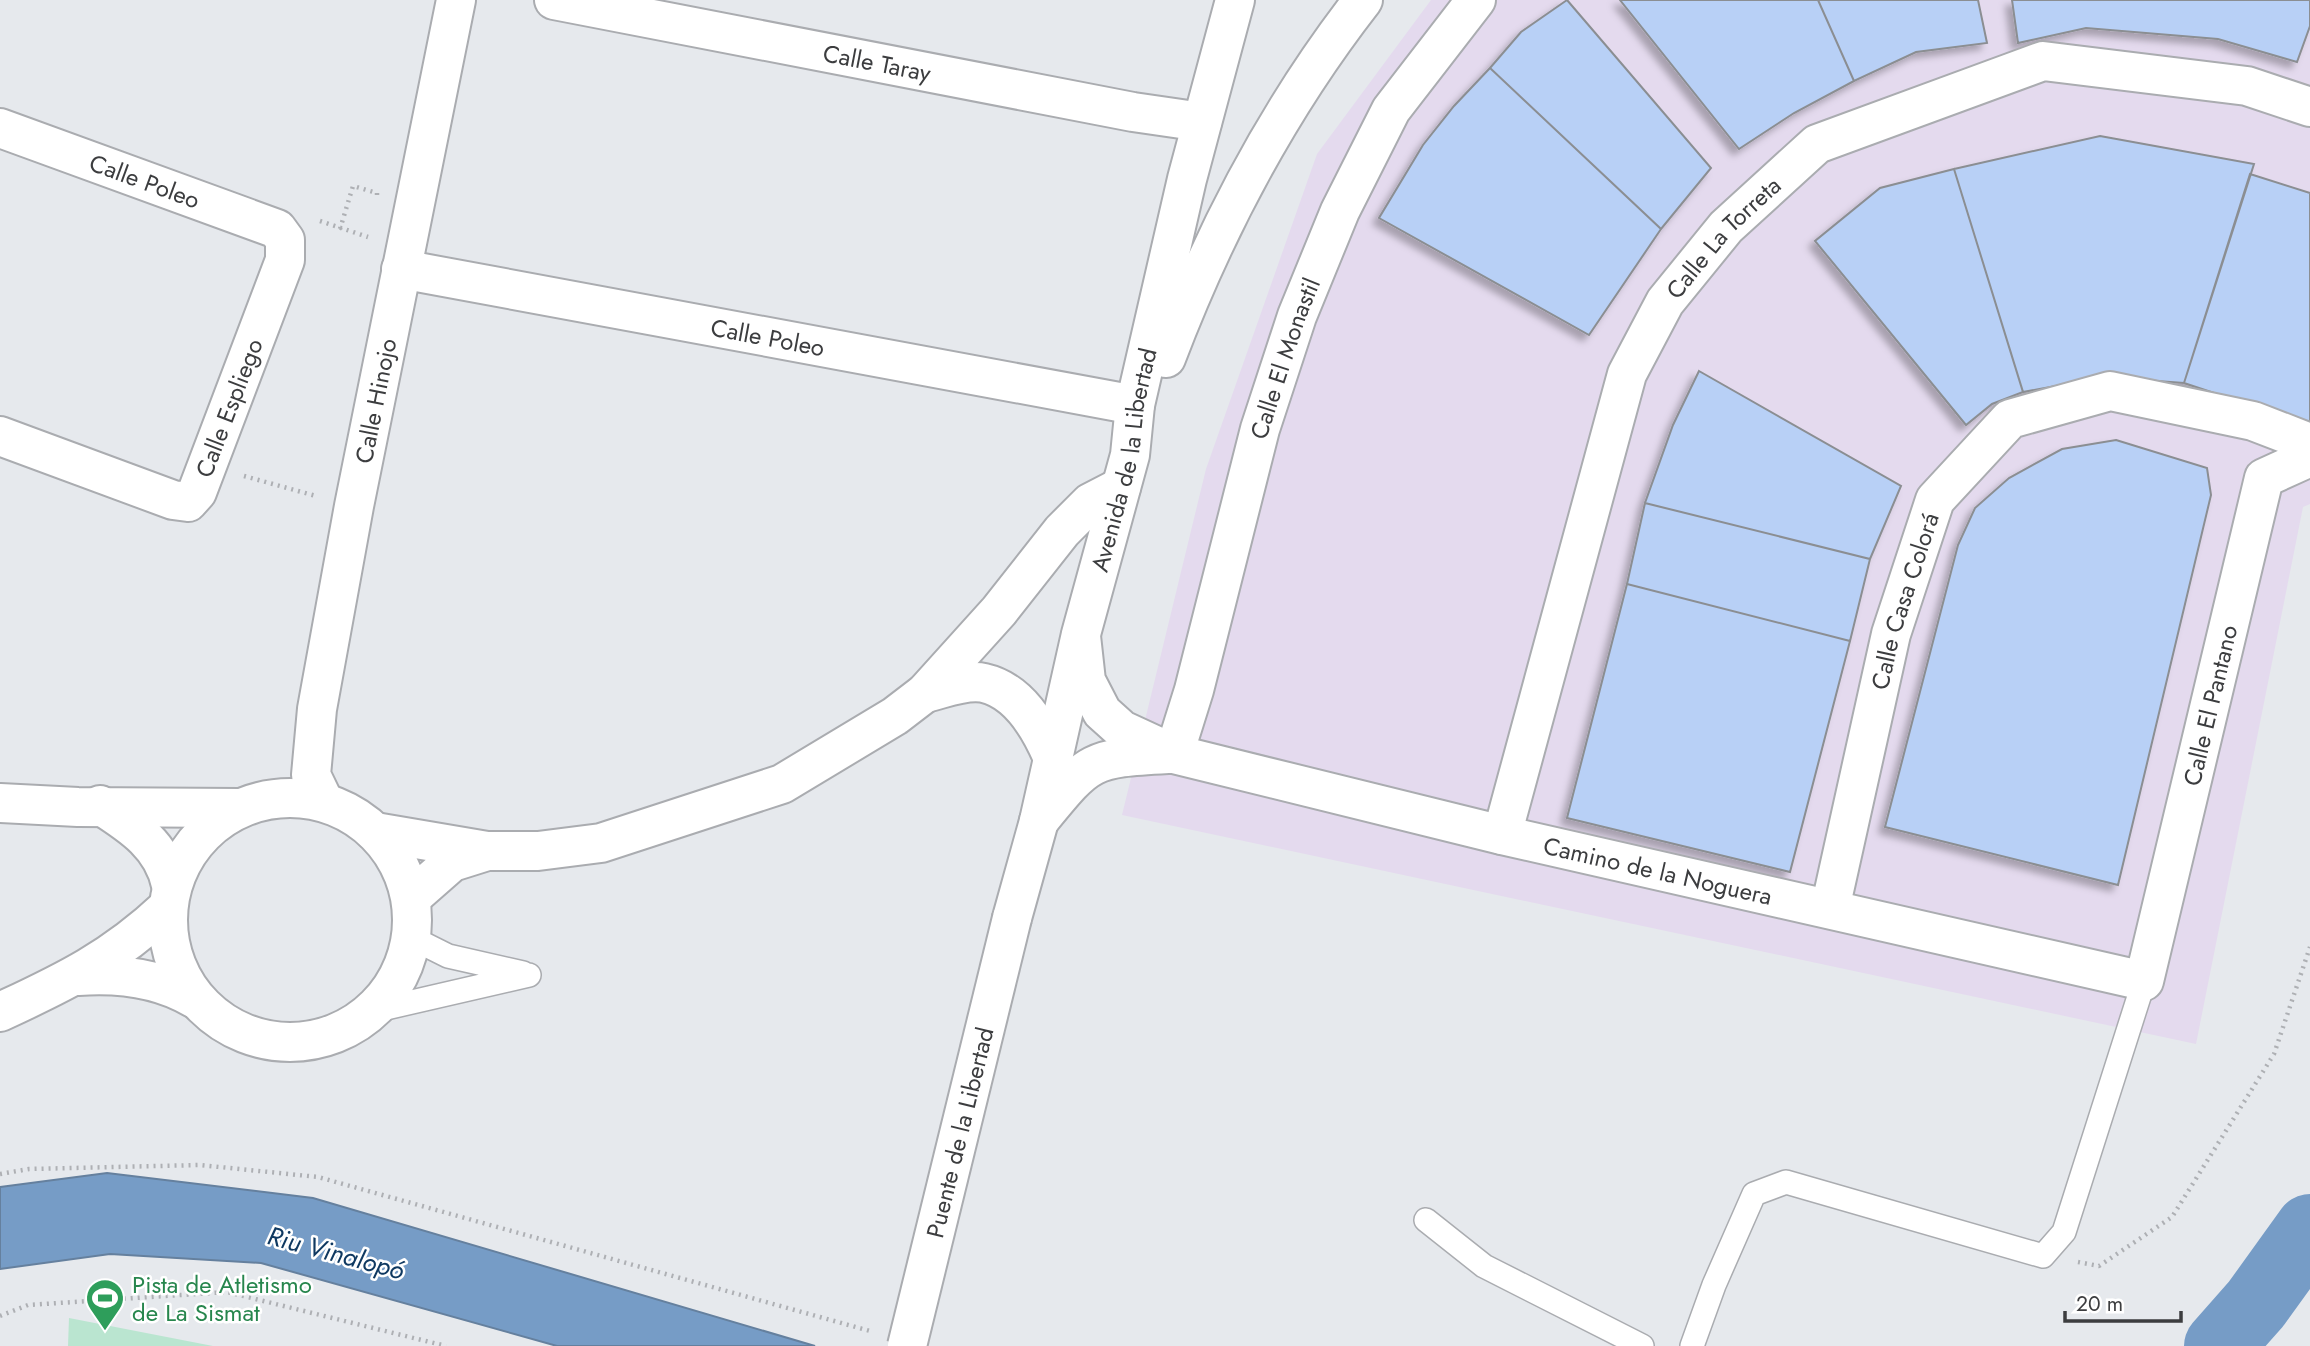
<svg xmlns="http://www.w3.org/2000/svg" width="2310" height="1346" font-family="Jost,sans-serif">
<defs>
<filter id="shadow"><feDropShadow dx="-6" dy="6" stdDeviation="3.5" flood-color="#0004"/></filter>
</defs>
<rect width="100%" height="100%" fill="#e6e9ed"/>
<path fill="#e4daee" d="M 1431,0 L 2310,0 L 2310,504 L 2303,507 L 2196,1044 L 1122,815 L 1206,469 L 1317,154 Z"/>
<path fill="#bae5d0" d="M 69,1318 L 213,1346 L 68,1346 Z"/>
<path fill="#769cc6" stroke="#65809e" stroke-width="2" d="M 107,1173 L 313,1198 L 815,1346 L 557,1346 L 261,1263 L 110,1254 L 0,1269 L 0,1187 Z"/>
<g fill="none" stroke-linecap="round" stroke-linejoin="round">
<path stroke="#769cc6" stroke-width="70" d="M 2219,1346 L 2256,1304 L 2310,1229"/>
</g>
<path fill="#b8d0f6" stroke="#8b8e92" stroke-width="2" filter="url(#shadow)" d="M 1567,0 L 1711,168 L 1661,229 L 1490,68 L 1521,32 Z
M 1620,0 L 1818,0 L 1854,81 L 1794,113 L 1739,149 Z
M 1818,0 L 1978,0 L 1987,43 L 1916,52 L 1854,81 Z
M 2012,0 L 2310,0 L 2310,26 L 2297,62 L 2218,39 L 2086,28 L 2018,43 Z
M 1490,68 L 1661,229 L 1589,335 L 1379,218 L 1423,145 L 1454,106 Z
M 2100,136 L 2254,164 L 2184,383 L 2104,377 L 2023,392 L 1954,169 Z
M 1954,169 L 2023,392 L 1992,404 L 1966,425 L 1815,241 L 1880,188 Z
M 2250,174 L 2310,193 L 2310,425 L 2184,383 Z
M 1699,371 L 1901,486 L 1870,559 L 1645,503 L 1673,425 Z
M 2116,440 L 2207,468 L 2211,495 L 2118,885 L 1885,827 L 1958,545 L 1975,508 L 2009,478 L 2062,449 Z
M 1645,503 L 1870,559 L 1850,641 L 1627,584 Z
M 1627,584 L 1850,641 L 1790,872 L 1567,818 Z"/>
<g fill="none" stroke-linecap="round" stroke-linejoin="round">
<defs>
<path id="lane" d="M 412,938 L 448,956 L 523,973
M 373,1011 L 529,975
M 1426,1220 L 1484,1266 L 1642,1346
M 1692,1346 L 1714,1285 L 1754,1194 L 1786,1182 L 2043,1256 L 2064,1232 L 2144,981"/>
<g id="street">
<path id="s1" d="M 554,0 L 1133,112 L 1202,122"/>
<path id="s2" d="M 0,128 L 277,229 L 285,240 L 285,260 L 197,492 L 188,502 L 173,500 L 0,436"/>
<path id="s3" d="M 401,269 L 1135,405"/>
<path id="s4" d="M 1081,636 L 1086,681 L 1102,712 L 1122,730 L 1174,754 L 1502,835 L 2144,981 L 2264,478 L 2310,457"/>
<path d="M 925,693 C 943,689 966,679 984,683 C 1019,691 1039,726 1052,756"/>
<path id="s5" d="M 1174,754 L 1194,690 L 1260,429 L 1297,316 L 1340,211 L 1391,110 L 1476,0"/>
<circle cx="290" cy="920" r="122"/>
<path id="s6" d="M 324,802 L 311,775 L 317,709 L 354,506 L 456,0"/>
<path d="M 0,803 L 78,807 L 239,808"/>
<path d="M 100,805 C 133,826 163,846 171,885"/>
<path d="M 1039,821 C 1089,760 1089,758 1168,754"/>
<path d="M 375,832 L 487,851 L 538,851 L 601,843 L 782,784 L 895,716 L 925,693 L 999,611 L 1062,531 L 1090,503 L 1121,487"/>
<path id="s7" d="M 1502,835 L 1627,374 L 1665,302 L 1726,227 L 1817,144 L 2043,61 L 2247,86 L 2310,107"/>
<path d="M 411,898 L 452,862 L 487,851"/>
<path id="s8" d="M 1830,909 L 1891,634 L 1935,500 L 2010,419 L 2110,391 L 2253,421 L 2310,443"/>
<path d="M 78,976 C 119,973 160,978 195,999"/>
<path d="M 0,1012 C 65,982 114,958 167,908"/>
</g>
<g id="secondary">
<path d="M 1166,358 C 1215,229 1278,109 1363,0"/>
<path id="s9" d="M 1012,918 L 1039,821 L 1081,634 L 1130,455 L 1135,405 L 1187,179 L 1235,0"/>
</g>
</defs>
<use href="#lane" stroke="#aaacb0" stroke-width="26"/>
<use href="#street" stroke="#aaacb0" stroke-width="42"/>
<use href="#secondary" stroke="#aaacb0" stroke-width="42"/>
<path stroke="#aeb0b4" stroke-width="4.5" stroke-dasharray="2 5" stroke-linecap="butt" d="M 320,221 L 368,237
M 340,229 L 353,186 L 377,193 L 377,195
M 244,476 L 316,496
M 0,1174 L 29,1169 L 200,1165 L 318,1177 L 870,1331
M 2078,1262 L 2099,1266 L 2172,1217 L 2274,1054 L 2310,947
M 0,1316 L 28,1305 L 227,1292 L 446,1346"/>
<use href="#lane" stroke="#fff" stroke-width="23"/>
<use href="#street" stroke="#fff" stroke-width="38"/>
<use href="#secondary" stroke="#fff" stroke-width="38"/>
<defs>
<g id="secondary-bridge">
<path id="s10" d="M 907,1346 L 1012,918"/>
</g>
</defs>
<use href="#secondary-bridge" stroke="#aaacb0" stroke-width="42" stroke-linecap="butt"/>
<use href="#secondary-bridge" stroke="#fff" stroke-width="38"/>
</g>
<defs>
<symbol id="stadium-pin" viewBox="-11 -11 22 30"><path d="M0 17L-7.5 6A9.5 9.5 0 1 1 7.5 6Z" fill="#2e9e5b" stroke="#fff"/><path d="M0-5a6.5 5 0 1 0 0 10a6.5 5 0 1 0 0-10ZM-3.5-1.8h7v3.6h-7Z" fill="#fff"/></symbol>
</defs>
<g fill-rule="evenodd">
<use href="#stadium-pin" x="83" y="1276" width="44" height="60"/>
</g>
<g text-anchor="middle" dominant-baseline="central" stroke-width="5" stroke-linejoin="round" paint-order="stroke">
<g font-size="24" fill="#3c3d3f" stroke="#fff">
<text stroke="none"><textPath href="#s1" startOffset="329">Calle Taray</textPath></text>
<text stroke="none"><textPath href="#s2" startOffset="154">Calle Poleo</textPath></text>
<text stroke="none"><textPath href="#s7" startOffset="646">Calle La Torreta</textPath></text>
<text stroke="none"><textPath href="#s3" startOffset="373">Calle Poleo</textPath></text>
<text stroke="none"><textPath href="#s5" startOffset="411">Calle El Monastil</textPath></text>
<text stroke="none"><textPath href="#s6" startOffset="410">Calle Hinojo</textPath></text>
<text transform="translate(229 408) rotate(-69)">Calle Espliego</text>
<text stroke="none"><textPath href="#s9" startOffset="472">Avenida de la Libertad</textPath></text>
<text stroke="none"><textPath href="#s8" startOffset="317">Calle Casa Colorá</textPath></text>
<text stroke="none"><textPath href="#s4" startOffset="1444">Calle El Pantano</textPath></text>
<text stroke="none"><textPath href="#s4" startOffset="662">Camino de la Noguera</textPath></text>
<text stroke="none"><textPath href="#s10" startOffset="220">Puente de la Libertad</textPath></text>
</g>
<g font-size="24" fill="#27864d" stroke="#fff" text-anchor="start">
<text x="132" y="1284">Pista de Atletismo<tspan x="132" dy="28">de La Sismat</tspan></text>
</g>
<g font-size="26" font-style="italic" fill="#0f3961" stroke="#fff">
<text transform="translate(336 1253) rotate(15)">Riu Vinalopó</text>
</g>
</g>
<path d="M2065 1311v10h116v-10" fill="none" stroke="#3c3d3f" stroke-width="3.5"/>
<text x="2076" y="1311" font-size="21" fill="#3c3d3f" stroke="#ffffff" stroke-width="5" paint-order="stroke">20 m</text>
</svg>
